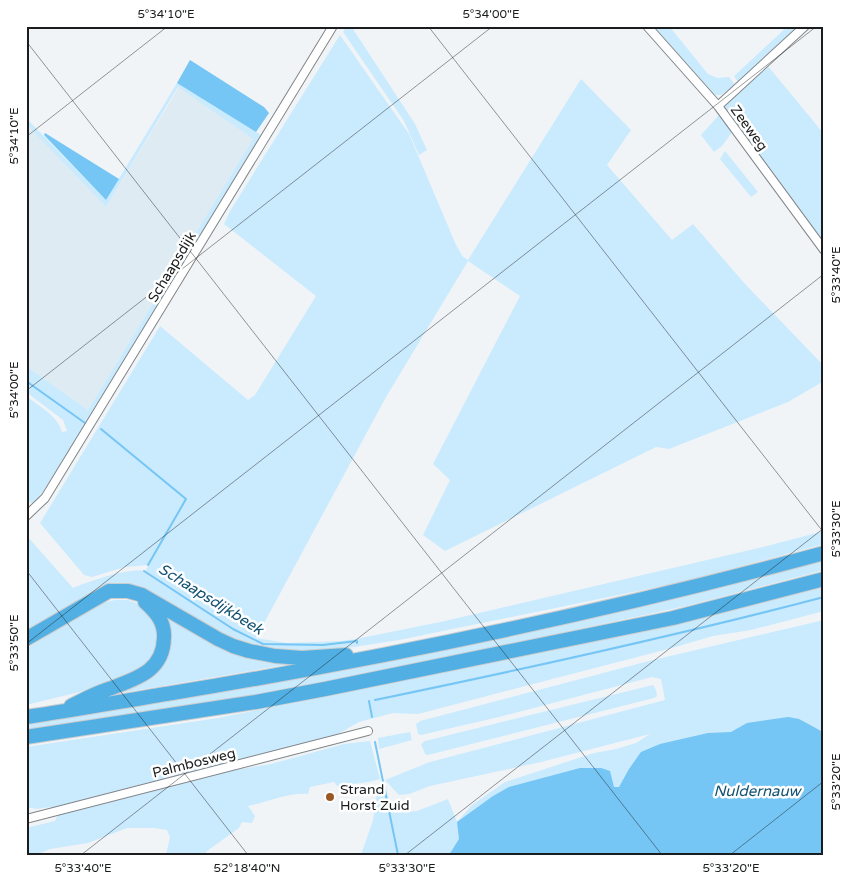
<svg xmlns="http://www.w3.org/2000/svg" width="850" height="881" font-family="'Varela Round',sans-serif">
<rect width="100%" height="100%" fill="#f0f4f7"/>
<path fill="#dfebf3" d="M 179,87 L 253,139 L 88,410 L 26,366 L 26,124 L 106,207 Z"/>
<path fill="#caeafe" d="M 347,26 L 351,26 L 415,124 L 427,150 L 419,155 L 404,121 L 343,32 Z
M 653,26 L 669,26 L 708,74 L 717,78 L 729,77 L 735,85 L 721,95 L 715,95 Z
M 788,26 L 799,26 L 738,82 L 734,76 Z
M 340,35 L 409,134 L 456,245 L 463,257 L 468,260 L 581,79 L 631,130 L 607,165 L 672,240 L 693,224 L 746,285 L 824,366 L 824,381 L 788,402 L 669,449 L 656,447 L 445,551 L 423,535 L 450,480 L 433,464 L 520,296 L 468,261 L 386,397 L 256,638 L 286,643 L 341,641 L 356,639 L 445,621 L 763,547 L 824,531 L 824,544 L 677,583 L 399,640 L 328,651 L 281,653 L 234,641 L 128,585 L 26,636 L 26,535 L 73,588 C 87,582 131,567 145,571 L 149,565 L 125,567 L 92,577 L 84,575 L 40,523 L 160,326 L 248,400 L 255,395 L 316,296 L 224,224 L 230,211 Z
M 767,65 L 824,134 L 824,244 L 725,108 L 726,102 Z
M 177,83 L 261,135 L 88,421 L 34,505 L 26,499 L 26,396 C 40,407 57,415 62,432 L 67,431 L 63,420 L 26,392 L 26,366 L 88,410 L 253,139 L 178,87 L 106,207 L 26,124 L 26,118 L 106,200 Z
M 720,114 L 733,131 L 722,146 L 714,152 L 701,135 Z
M 725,151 L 758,192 L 751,197 L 720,159 Z
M 824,556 L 824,570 L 686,606 L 367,675 L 183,708 L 26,732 L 26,721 L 181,696 Z
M 824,584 L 824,611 L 751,630 L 713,636 L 672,648 L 418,714 L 393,713 L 359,722 L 338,734 L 323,739 L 53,809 L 50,807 L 37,809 L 26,807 L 26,747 L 218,718 L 455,670 L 527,655 Z
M 115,600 L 128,600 L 141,605 L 156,622 L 158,643 L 151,660 L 140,670 L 92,689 L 26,705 L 26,649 L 91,608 L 102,603 Z
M 154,604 L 221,644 L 314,660 L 86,699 L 163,656 Z
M 824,620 L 824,855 L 361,855 L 373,820 L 378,788 L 386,786 L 390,806 L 397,813 L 417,811 L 448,799 L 457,822 L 472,805 L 505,782 L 594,753 L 616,749 L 636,743 L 650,734 L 541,762 L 430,786 L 409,794 L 399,795 L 385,780 L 430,762 L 665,700 L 661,679 L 652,677 L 499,717 L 421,735 L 418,734 L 416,724 L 420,721 L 649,661 Z
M 653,685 L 656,690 L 657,696 L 654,698 L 428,755 L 425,754 L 421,744 L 425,741 Z
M 410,732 L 412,740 L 379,749 L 378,738 Z
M 370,741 L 380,779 C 366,784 353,782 339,788 L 334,782 L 310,787 L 308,794 C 288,792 268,802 248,806 L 255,816 L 252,823 L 242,822 L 239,828 L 207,851 L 204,855 L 166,855 L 170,837 L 167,830 L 154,828 L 127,828 L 88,843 L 50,849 L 36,855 L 26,855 L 26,828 L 55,821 L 58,815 L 228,771 L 271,764 L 344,744 Z"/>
<path fill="#75c5f5" d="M 190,60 L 264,107 L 269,113 L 256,132 L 177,83 Z
M 45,133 L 119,179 L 106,200 L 44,135 Z
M 788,717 L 799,719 L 823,732 L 824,855 L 449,855 L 459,839 L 457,822 L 493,796 L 509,787 L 580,768 L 601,768 L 610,771 L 614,787 L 619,787 L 629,769 L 641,752 L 660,744 L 708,733 L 731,732 L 747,723 Z"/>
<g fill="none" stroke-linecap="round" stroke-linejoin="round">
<path stroke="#75c5f5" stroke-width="2" d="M 26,381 L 85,423
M 101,429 L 186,499 L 148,565
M 144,571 L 233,629 L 263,644 L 323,645 L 357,641 L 357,643
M 375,700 C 525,669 675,636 824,597
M 369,701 L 372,717
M 375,742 L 398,855"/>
<defs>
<path id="minor" d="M 647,26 L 718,106 L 824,250
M 718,106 L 805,26
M 26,516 L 45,498 L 333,26
M 26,819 L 368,731"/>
<path id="motorway" d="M 26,639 L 109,591 L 128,591 L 142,595 L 218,639 L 233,646 L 249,651 L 275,656 L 302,658 L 346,655
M 71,706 C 83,700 94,694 106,690 C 134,679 163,673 164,638 C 165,622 156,612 145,602
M 26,717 C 75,710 123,701 172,693 C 391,657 609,611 824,553
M 26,737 L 256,702 L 325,689 L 673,618 L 824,579"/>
</defs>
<use href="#minor" stroke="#818588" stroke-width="10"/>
<use href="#motorway" stroke="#cdcdcd" stroke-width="16"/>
<use href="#minor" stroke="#fff" stroke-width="8"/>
<use href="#motorway" stroke="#51afe3" stroke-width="14"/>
</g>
<path fill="none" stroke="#1a1c1d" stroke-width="1" stroke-opacity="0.45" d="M 428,26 L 824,533M 26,41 L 662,855M 26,137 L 168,26M 26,391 L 493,26M 26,570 L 248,855M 26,644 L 817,26M 81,855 L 824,274M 405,855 L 824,528M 730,855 L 824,781"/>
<circle fill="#9a5824" stroke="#fff" stroke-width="2" cx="330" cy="797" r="5"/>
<g text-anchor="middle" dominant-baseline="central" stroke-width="5" stroke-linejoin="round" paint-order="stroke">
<g font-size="14" fill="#1a1c1d" stroke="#fff">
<text transform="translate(749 128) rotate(54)">Zeeweg</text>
<text transform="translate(172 267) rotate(-59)">Schaapsdijk</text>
<text transform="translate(194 763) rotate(-14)">Palmbosweg</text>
</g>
<g font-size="14" fill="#1a1c1d" stroke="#fff" text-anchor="start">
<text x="340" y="789">Strand<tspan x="340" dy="16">Horst Zuid</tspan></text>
</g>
<g font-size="15" font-style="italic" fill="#135272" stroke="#fff">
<text transform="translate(211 599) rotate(32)">Schaapsdijkbeek</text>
<text x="757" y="791">Nuldernauw</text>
</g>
</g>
<rect width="850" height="881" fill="none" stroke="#ffffff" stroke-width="55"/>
<rect x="28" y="28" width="794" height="826" fill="none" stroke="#1a1c1d" stroke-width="2"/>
<g font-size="12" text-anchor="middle" fill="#1a1c1d">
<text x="166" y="18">5°34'10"E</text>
<text x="491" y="18">5°34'00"E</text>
<text transform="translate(14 136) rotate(-90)" y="4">5°34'10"E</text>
<text transform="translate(836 275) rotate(-90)" y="4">5°33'40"E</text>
<text transform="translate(14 390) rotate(-90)" y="4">5°34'00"E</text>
<text transform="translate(836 529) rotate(-90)" y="4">5°33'30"E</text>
<text transform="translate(14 643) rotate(-90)" y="4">5°33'50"E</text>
<text transform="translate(836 782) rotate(-90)" y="4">5°33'20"E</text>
<text x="83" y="872">5°33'40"E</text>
<text x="247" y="872">52°18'40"N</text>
<text x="407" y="872">5°33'30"E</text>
<text x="731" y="872">5°33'20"E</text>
</g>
</svg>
